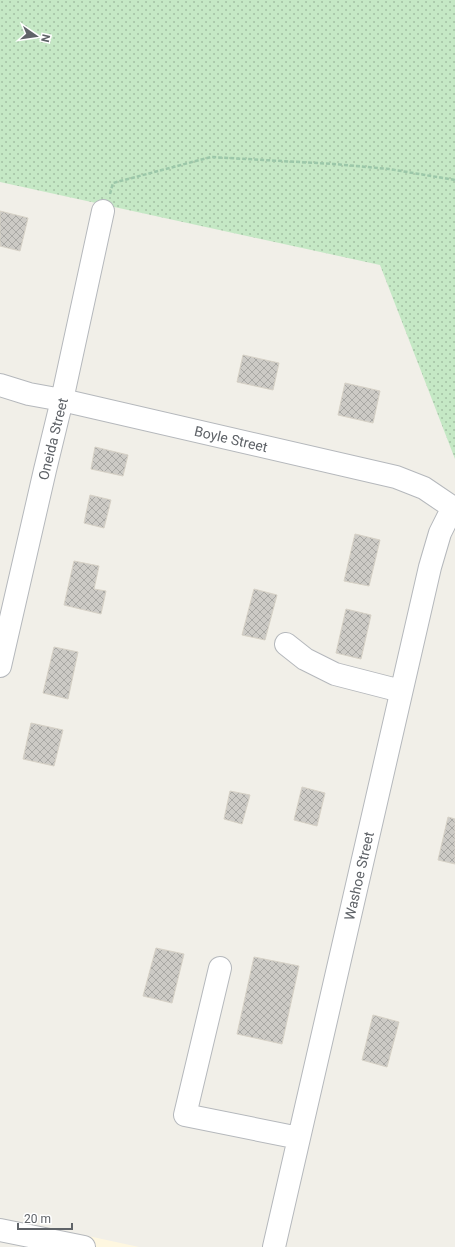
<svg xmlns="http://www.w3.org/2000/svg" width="455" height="1247" font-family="Roboto,sans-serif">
<defs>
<pattern id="grass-dots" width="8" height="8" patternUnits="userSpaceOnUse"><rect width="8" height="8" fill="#c5e8c5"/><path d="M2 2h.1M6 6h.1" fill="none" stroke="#a3c0a4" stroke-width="1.8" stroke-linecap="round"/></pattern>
<pattern id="building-cross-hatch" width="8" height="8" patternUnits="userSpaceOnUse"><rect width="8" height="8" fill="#cccac5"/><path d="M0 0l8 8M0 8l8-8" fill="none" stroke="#a9a8a4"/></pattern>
</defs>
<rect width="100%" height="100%" fill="#f1efe8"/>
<path fill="#fef7e0" d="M 79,1234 L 139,1247 L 76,1247 Z"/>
<path fill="url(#grass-dots)" d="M 0,0 L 455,0 L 455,459 L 380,265 L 0,182 Z"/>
<path fill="url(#building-cross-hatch)" stroke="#d6d1c6" d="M 0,211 L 28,218 L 20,251 L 0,246 Z
M 243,355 L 279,363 L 273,390 L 237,382 Z
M 345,383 L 380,391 L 373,423 L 338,415 Z
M 95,447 L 128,455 L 123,476 L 91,469 Z
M 90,495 L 111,500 L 104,528 L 84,523 Z
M 355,534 L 380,540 L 369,586 L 344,581 Z
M 74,561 L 99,566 L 94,589 L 106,591 L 101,614 L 64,605 Z
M 254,589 L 277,595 L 265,640 L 242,635 Z
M 346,609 L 371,615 L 361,659 L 336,653 Z
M 54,647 L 78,652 L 68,699 L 43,693 Z
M 31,723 L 63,730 L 54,766 L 23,759 Z
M 302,787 L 325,793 L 317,826 L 294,820 Z
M 230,791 L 250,795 L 242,824 L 224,819 Z
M 448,817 L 455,819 L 455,864 L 438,860 Z
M 156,948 L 184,954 L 172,1003 L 143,996 Z
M 254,957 L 299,966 L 282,1044 L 237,1034 Z
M 373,1015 L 399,1022 L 387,1067 L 362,1060 Z"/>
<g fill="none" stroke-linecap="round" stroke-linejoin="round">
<defs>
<path id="minor" d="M 0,385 L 29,394 L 62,400 L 396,477 L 424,488 L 455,509
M 286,644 L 305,659 L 335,674 L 401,691
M 0,666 L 45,470 L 62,400 L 103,211
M 220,968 L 185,1115 L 299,1138
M 0,1230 L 84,1247
M 274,1247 L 430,567 L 440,533 L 453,507"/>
</defs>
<use href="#minor" stroke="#b5b8bc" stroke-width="24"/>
<path stroke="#9cc7a9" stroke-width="2.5" stroke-dasharray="4 2" stroke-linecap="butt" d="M 110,194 L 113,183 L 211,157 L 334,164 L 389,169 L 455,180"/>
<use href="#minor" stroke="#fff" stroke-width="22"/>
</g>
<g text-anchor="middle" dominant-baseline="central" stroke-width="3.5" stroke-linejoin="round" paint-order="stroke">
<g font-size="14" fill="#5f6368" stroke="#fff">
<text transform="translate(53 439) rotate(-76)">Oneida Street</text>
<text transform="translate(231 439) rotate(13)">Boyle Street</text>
<text transform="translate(359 876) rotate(-77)">Washoe Street</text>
</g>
</g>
<g transform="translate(36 36) rotate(103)" stroke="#ffffff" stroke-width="3" paint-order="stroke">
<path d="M0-3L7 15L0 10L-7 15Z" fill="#5f6368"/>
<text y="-6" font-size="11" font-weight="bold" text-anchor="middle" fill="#5f6368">N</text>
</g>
<path d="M18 1223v6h54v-6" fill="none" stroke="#5f6368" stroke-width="2"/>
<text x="24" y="1223" font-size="12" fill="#5f6368" stroke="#ffffff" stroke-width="3" paint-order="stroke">20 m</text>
</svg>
